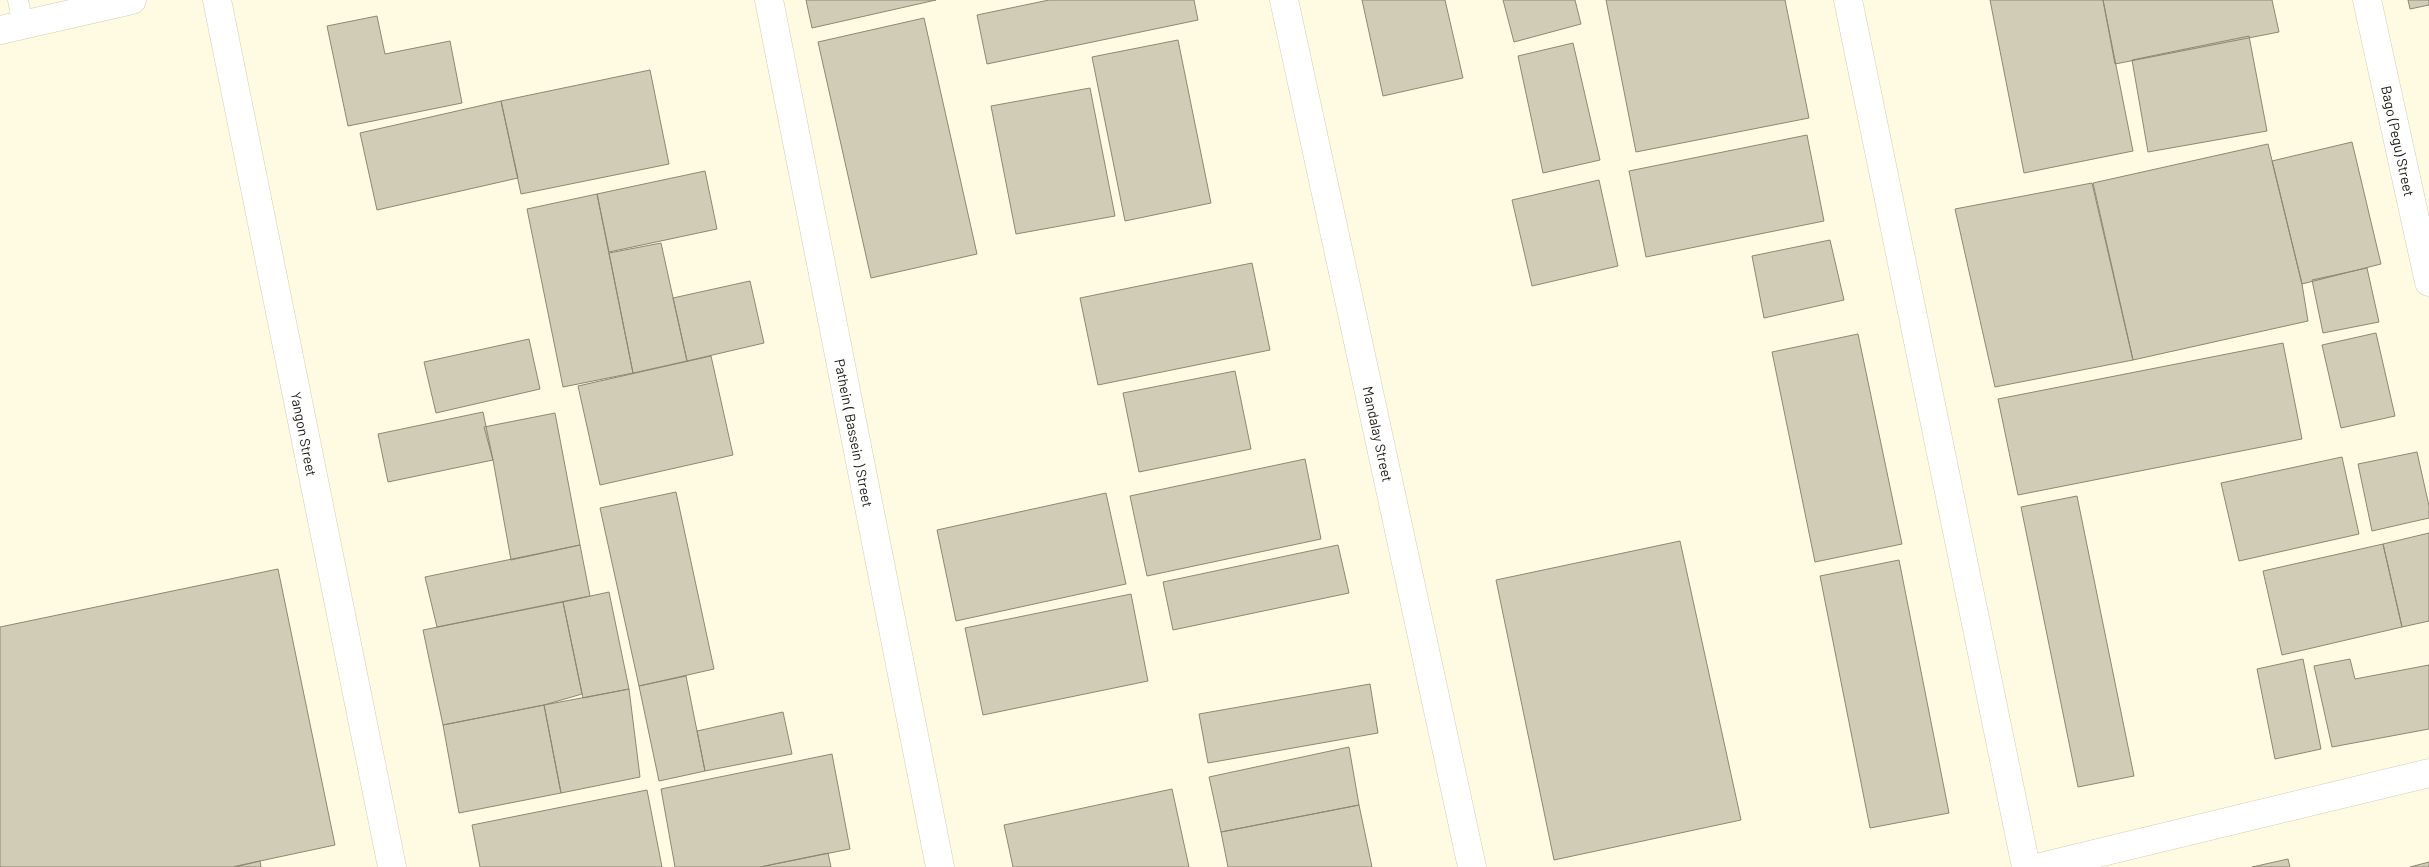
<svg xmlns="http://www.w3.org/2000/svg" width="2429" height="867" font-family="Barlow,sans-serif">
<rect width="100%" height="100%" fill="#fffbe3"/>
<path fill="#d0ccb5" stroke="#8c8872" d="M 806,0 L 936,0 L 812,28 Z
M 1049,0 L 1194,0 L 1198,20 L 987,64 L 977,15 Z
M 1362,0 L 1445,0 L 1463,78 L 1383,96 Z
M 1503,0 L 1575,0 L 1581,24 L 1514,42 Z
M 1606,0 L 1785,0 L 1809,118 L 1636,152 Z
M 1990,0 L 2103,0 L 2133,151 L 2024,173 Z
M 2103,0 L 2272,0 L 2279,32 L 2115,64 Z
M 2408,0 L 2429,0 L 2429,5 L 2410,9 Z
M 377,16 L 385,54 L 450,41 L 462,103 L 348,126 L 327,26 Z
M 924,18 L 977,254 L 871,278 L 818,42 Z
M 2249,36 L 2267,131 L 2148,152 L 2132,60 Z
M 1178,40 L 1211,203 L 1125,221 L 1092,57 Z
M 1573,43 L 1600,160 L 1543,173 L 1518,56 Z
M 650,70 L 669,164 L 521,194 L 501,101 Z
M 1090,88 L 1115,216 L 1016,234 L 991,106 Z
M 501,101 L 518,178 L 377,210 L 360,133 Z
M 1807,135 L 1824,221 L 1646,257 L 1629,171 Z
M 2352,142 L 2381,264 L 2302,284 L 2272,161 Z
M 2268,144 L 2302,284 L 2308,321 L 2133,360 L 2093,183 Z
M 705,171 L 717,229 L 609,252 L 597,194 Z
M 1599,180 L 1618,266 L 1532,286 L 1512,200 Z
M 2092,183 L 2133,360 L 1995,387 L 1955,209 Z
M 597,194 L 633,373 L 563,387 L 527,209 Z
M 1830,240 L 1844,300 L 1764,318 L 1752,256 Z
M 661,243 L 687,361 L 633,373 L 609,253 Z
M 1252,263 L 1270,350 L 1098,385 L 1080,298 Z
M 2367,268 L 2379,322 L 2323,333 L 2312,280 Z
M 750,281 L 764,343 L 687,361 L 673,298 Z
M 2376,333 L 2395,416 L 2341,428 L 2322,345 Z
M 1858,334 L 1902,544 L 1815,562 L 1772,352 Z
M 529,339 L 540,389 L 436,413 L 424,362 Z
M 2283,343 L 2302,439 L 2018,495 L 1998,399 Z
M 711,356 L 733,455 L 600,485 L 578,386 Z
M 1235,371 L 1251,449 L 1139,472 L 1123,393 Z
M 483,412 L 493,460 L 388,482 L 378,434 Z
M 555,413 L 580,545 L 511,560 L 493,460 L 484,427 Z
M 2417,452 L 2429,506 L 2429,518 L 2372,531 L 2358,464 Z
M 2342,457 L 2359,534 L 2239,561 L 2221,483 Z
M 1305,459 L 1321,539 L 1147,576 L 1130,496 Z
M 676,492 L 714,669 L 639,686 L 600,508 Z
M 1106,493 L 1126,584 L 956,621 L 937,530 Z
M 2077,496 L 2134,776 L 2078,787 L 2021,507 Z
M 2429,533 L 2429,621 L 2402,627 L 2383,544 Z
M 1680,541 L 1741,820 L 1554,860 L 1496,580 Z
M 2383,544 L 2402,627 L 2282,655 L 2263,571 Z
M 580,545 L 590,596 L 437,627 L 425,577 Z
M 1338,545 L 1349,593 L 1173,630 L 1163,582 Z
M 1899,560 L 1949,813 L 1870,828 L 1820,576 Z
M 278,569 L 335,845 L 232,867 L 0,867 L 0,627 Z
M 609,592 L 629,689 L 583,698 L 563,602 Z
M 1131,594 L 1148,681 L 983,715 L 965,628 Z
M 563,602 L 582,694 L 544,705 L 443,725 L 423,630 Z
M 2303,659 L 2321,749 L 2275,759 L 2257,669 Z
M 2350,659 L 2355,679 L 2429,665 L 2429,729 L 2332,747 L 2314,666 Z
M 686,676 L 705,771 L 659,781 L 639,686 Z
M 1370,684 L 1378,733 L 1208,763 L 1199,714 Z
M 629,689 L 640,777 L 561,793 L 544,705 Z
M 544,705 L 561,793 L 459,813 L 443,725 Z
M 783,712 L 792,754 L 705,771 L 697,731 Z
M 1349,747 L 1359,805 L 1221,832 L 1209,777 Z
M 832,754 L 850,849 L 760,867 L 675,867 L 661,789 Z
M 1172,789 L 1189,867 L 1013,867 L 1004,825 Z
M 647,790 L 662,867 L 480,867 L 472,825 Z
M 1359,805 L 1372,867 L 1228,867 L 1221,832 Z
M 828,853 L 831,867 L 760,867 Z
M 2288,859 L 2290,867 L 2252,867 Z
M 260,861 L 261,867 L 235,867 Z
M 2429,862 L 2429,867 L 2410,867 Z"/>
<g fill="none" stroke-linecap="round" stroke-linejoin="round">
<defs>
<path id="service" d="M 18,0 L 23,25"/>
<path id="minor" d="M 217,0 L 392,867
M 769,0 L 940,867
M 1284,0 L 1472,867
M 1848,0 L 2026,867
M 2367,0 L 2429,282
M 0,30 L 132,0
M 2040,867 L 2429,773"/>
</defs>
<use href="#service" stroke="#d1cdb6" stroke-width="21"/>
<use href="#minor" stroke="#d1cdb6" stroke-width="29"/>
<use href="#service" stroke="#fff" stroke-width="20"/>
<use href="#minor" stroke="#fff" stroke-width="28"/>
</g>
<g text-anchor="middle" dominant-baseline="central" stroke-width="4.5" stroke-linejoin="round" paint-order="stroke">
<g font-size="14" fill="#18160e" stroke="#fff">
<text transform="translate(2398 141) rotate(78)">Bago (Pegu) Street</text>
<text transform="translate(854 433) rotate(79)">Pathein ( Bassein ) Street</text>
<text transform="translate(304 434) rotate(79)">Yangon Street</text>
<text transform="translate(1378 434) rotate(78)">Mandalay Street</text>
</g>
</g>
</svg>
